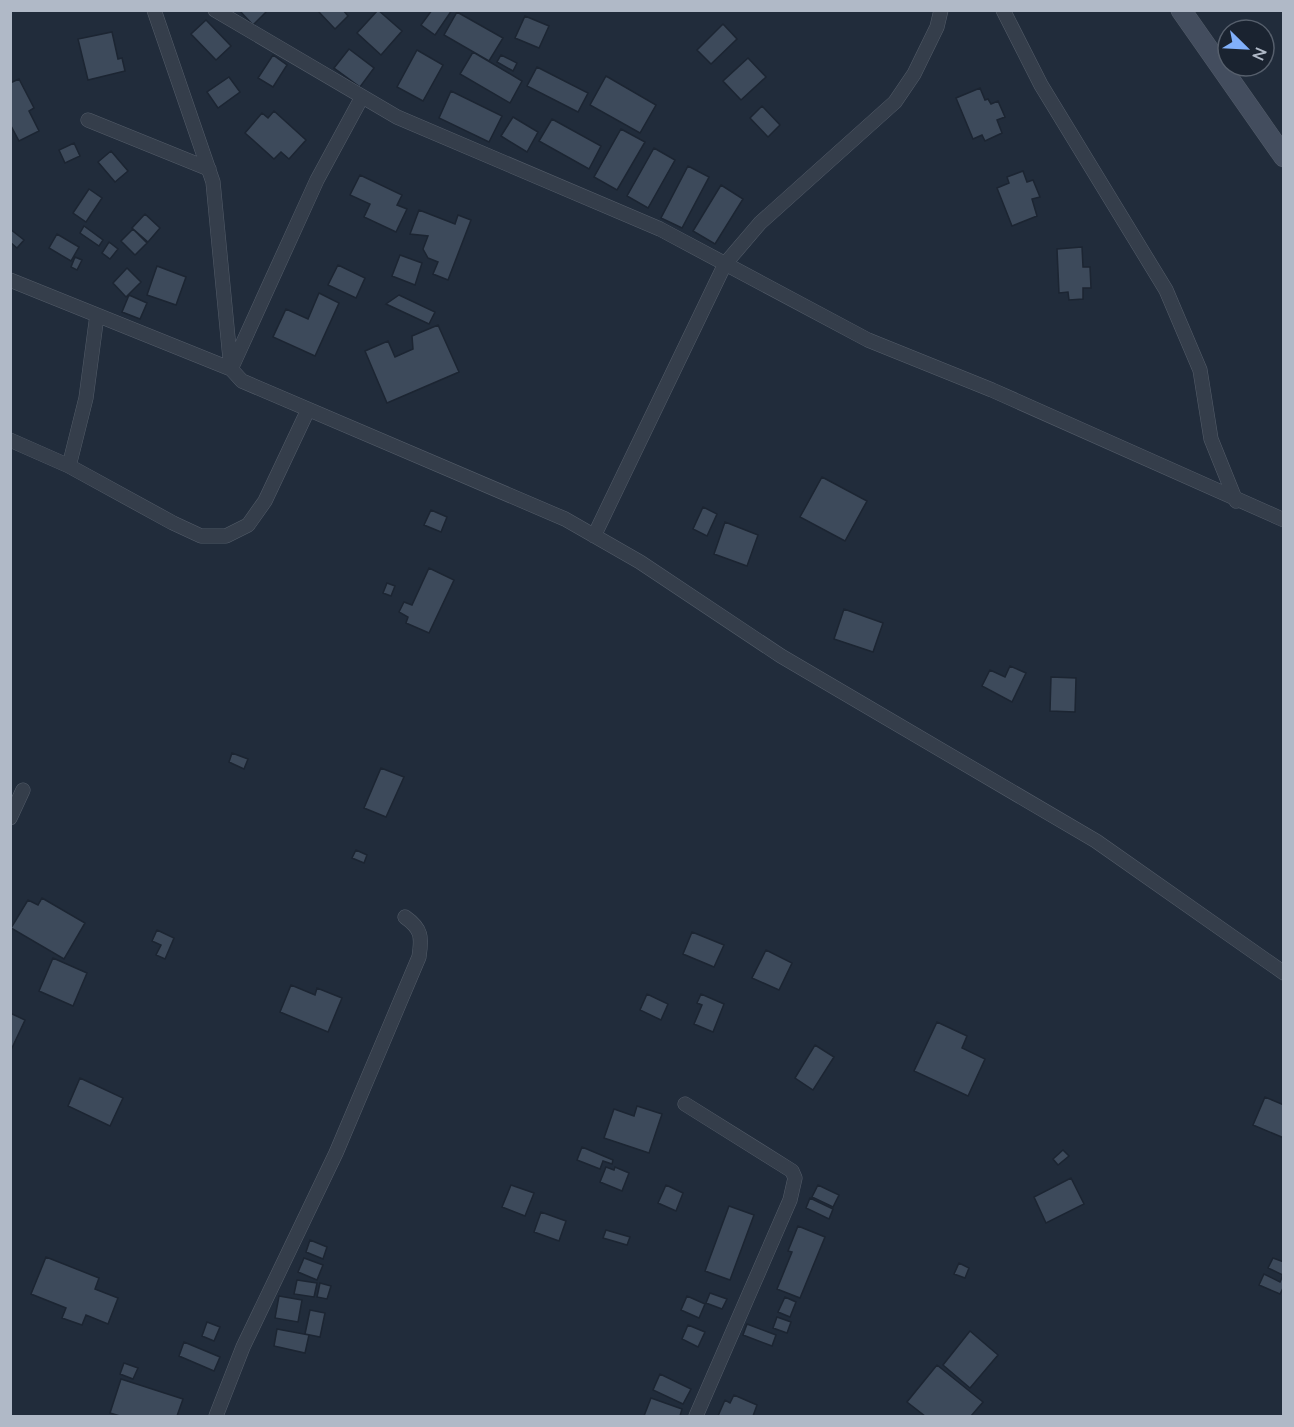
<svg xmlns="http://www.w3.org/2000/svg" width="1294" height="1427" font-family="Lato,sans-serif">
<rect width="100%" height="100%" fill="#212c3b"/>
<path fill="#3d4a5b" stroke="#1c2532" stroke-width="1.5" d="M 239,10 L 268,10 L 253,25 Z
M 343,10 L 348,16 L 335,29 L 318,11 Z
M 378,10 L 402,31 L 381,55 L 357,33 Z
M 432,10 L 452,10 L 435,35 L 421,25 Z
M 457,12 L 503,38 L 489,61 L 444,35 Z
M 525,16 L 549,26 L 539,48 L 515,38 Z
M 206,20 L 231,46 L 216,60 L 191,34 Z
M 723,24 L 737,39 L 711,64 L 697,50 Z
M 112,32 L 118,59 L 122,58 L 125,71 L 88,80 L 78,39 Z
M 349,49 L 374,68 L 360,87 L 334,68 Z
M 417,50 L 443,65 L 423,101 L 397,87 Z
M 473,52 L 522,81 L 510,103 L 460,74 Z
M 273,55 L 287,65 L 273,87 L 258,78 Z
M 501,55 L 517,63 L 513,71 L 497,62 Z
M 748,58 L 766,77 L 741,100 L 723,81 Z
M 537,67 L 588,93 L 578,112 L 527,86 Z
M 606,76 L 656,105 L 640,133 L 590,105 Z
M 229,77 L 240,92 L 218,108 L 207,92 Z
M 19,79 L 34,108 L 29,111 L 39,131 L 19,141 L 10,124 L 10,83 Z
M 980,88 L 985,100 L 988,99 L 991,104 L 998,101 L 1005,117 L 997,120 L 1002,133 L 985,141 L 982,135 L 973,139 L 956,98 Z
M 451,91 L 502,116 L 489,142 L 439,118 Z
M 762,106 L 780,125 L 768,137 L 750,118 Z
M 274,111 L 306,140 L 289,159 L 281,152 L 274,159 L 245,133 L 262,113 L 268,118 Z
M 513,117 L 538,132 L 527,152 L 501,136 Z
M 552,119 L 601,146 L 589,169 L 539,141 Z
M 621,129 L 645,142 L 617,190 L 594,177 Z
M 74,143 L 80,156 L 65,163 L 59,150 Z
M 654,148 L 675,160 L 648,208 L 627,196 Z
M 111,151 L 128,171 L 115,182 L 98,162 Z
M 688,166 L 709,177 L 682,228 L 661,218 Z
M 1023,171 L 1027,182 L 1033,180 L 1040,197 L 1032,199 L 1037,216 L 1012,226 L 997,188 L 1009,183 L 1007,177 Z
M 360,175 L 402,195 L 397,205 L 407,209 L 396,232 L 364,217 L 370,204 L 350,195 Z
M 721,185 L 743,199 L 715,244 L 693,231 Z
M 89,189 L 102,198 L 86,222 L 73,213 Z
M 419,210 L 455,224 L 458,215 L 471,220 L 448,280 L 433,274 L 438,262 L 428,258 L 423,249 L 428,236 L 410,234 Z
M 145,214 L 160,228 L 148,242 L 132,228 Z
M 84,226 L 103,240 L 99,246 L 80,233 Z
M 10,229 L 24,240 L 17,248 L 10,242 Z
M 133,229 L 147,243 L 135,255 L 121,241 Z
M 57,234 L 79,247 L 71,261 L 49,248 Z
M 109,242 L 118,249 L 110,259 L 102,253 Z
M 1082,247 L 1083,267 L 1090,267 L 1091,288 L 1083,288 L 1083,299 L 1069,300 L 1068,292 L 1059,293 L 1057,249 Z
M 400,255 L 422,263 L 415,285 L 392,276 Z
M 75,257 L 82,260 L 77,270 L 71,267 Z
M 338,265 L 365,278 L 356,298 L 328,285 Z
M 157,266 L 186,277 L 176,305 L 147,295 Z
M 127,268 L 141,282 L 126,297 L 113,283 Z
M 319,293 L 339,303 L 315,356 L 273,337 L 286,309 L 308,319 Z
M 129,295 L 147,303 L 140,319 L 122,312 Z
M 399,295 L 435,312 L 429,324 L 386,304 Z
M 438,325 L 459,372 L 387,403 L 365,351 L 388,341 L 395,357 L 413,349 L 412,336 Z
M 822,477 L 867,501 L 845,541 L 800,517 Z
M 703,507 L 717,514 L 707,536 L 693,529 Z
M 431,510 L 447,517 L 441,532 L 424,525 Z
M 725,522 L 758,535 L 747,566 L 714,554 Z
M 429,568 L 454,580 L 429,633 L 406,623 L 408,617 L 399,612 L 404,602 L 412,605 Z
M 387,583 L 395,586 L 391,596 L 383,593 Z
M 844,609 L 883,623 L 873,652 L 834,639 Z
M 1010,666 L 1026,673 L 1012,702 L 982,686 L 990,670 L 1005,677 Z
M 1051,677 L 1076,678 L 1075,712 L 1050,711 Z
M 232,753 L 248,759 L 244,769 L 229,762 Z
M 381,768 L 404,777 L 386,817 L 364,808 Z
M 356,850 L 367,855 L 364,863 L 352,858 Z
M 42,898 L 85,923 L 64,959 L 11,928 L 28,900 L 38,905 Z
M 157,930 L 174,938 L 165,959 L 156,955 L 161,945 L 152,941 Z
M 692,932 L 724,945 L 714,967 L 683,954 Z
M 766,950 L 792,963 L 779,990 L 752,978 Z
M 53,958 L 87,973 L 73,1006 L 39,991 Z
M 291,985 L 315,995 L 317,988 L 342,998 L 328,1032 L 280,1012 Z
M 647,994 L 668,1004 L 661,1020 L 640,1010 Z
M 701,994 L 724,1004 L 713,1032 L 694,1024 L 702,1005 L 697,1003 Z
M 10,1013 L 25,1020 L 11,1050 L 10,1050 Z
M 937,1022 L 967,1036 L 962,1048 L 985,1059 L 968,1096 L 914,1071 Z
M 815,1045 L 834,1057 L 813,1090 L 795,1078 Z
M 80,1078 L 123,1098 L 110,1126 L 68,1106 Z
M 1265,1097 L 1284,1105 L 1284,1138 L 1253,1125 Z
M 637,1106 L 662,1114 L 649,1153 L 604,1138 L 614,1109 L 634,1116 Z
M 582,1147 L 613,1160 L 612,1164 L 603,1161 L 600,1169 L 577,1160 Z
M 1063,1150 L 1069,1156 L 1058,1165 L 1053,1159 Z
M 606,1167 L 614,1170 L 615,1167 L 629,1173 L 622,1191 L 600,1182 Z
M 1071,1178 L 1084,1204 L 1046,1223 L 1034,1197 Z
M 511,1185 L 534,1193 L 525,1216 L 502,1207 Z
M 666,1185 L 683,1193 L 676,1211 L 658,1203 Z
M 818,1185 L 839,1195 L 833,1207 L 812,1197 Z
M 810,1198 L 833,1209 L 829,1219 L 806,1208 Z
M 729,1206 L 754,1215 L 730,1280 L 705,1271 Z
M 541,1212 L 566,1221 L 559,1241 L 534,1232 Z
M 798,1226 L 825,1237 L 800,1298 L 777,1289 L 792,1252 L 788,1251 Z
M 606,1230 L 630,1237 L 627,1245 L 603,1238 Z
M 310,1240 L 327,1247 L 323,1259 L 306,1252 Z
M 46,1257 L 99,1278 L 95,1289 L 118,1298 L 108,1324 L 86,1315 L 82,1325 L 62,1318 L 66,1308 L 31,1294 Z
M 304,1258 L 323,1265 L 317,1280 L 298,1272 Z
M 1273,1258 L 1284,1262 L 1284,1286 L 1280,1294 L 1259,1285 L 1264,1274 L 1280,1282 L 1283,1275 L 1268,1268 Z
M 959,1263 L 969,1268 L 965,1278 L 954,1274 Z
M 297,1280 L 317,1283 L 314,1297 L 294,1294 Z
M 320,1283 L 331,1286 L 327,1299 L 317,1297 Z
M 710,1293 L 727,1299 L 722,1309 L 706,1303 Z
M 279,1296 L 302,1300 L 298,1322 L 275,1318 Z
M 687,1296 L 705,1304 L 699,1318 L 681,1310 Z
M 785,1297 L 796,1302 L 790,1317 L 778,1312 Z
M 310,1310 L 325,1313 L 320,1337 L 305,1334 Z
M 777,1317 L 791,1322 L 787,1333 L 773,1328 Z
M 207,1322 L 220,1327 L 214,1341 L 202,1336 Z
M 747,1324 L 776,1335 L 772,1346 L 743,1335 Z
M 688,1325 L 705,1332 L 698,1347 L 682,1339 Z
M 277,1329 L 309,1335 L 305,1353 L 274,1346 Z
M 970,1331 L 998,1355 L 970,1388 L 943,1365 Z
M 184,1342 L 220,1357 L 214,1371 L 179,1356 Z
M 124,1363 L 138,1368 L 133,1379 L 120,1374 Z
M 937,1365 L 983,1402 L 971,1416 L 925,1416 L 907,1402 Z
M 660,1374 L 691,1389 L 683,1404 L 653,1390 Z
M 121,1379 L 183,1399 L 177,1416 L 120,1416 L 110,1413 Z
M 734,1395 L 757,1405 L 753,1416 L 718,1416 L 725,1400 L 730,1403 Z
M 651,1398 L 682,1409 L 680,1416 L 644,1416 Z"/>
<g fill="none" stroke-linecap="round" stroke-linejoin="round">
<defs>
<path id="street" d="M 154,10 L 213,182 L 231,369 L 242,381 L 565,519 L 640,562 L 781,656 L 1096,841 L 1284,973
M 215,10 L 397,117 L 660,229 L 868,340 L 992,390 L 1284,520
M 1003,10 L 1041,85 L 1166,290 L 1200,370 L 1211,439 L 1236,501
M 88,120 L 209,169
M 10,280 L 231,369 L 317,180 L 362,97
M 10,440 L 69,466 L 173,523 L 201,536 L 226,536 L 248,525 L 265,501 L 308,410
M 69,466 L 86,398 L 97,315
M 594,536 L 725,264 L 760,223 L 895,102 L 914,74 L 937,27 L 941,10
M 10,818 L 23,790
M 685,1104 L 792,1171 L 795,1178 L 790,1200 L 696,1416
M 216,1416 L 243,1347 L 336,1153 L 419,957 C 422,937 422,929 405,917"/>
<path id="secondary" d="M 1181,10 L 1284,157"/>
</defs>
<use href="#street" stroke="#535c69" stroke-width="15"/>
<use href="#secondary" stroke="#535c69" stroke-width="21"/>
<use href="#street" stroke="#353e4b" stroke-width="14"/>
<use href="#secondary" stroke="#434d5e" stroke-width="20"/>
</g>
<rect width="1294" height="1427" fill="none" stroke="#b0b9c7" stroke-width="24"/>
<g transform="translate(1246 48) rotate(114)"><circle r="28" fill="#1a2330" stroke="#565f6c" stroke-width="1.5"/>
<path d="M0-4.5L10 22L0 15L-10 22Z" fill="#81b0fb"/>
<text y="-9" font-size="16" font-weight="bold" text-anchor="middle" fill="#b0b9c7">N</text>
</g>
</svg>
